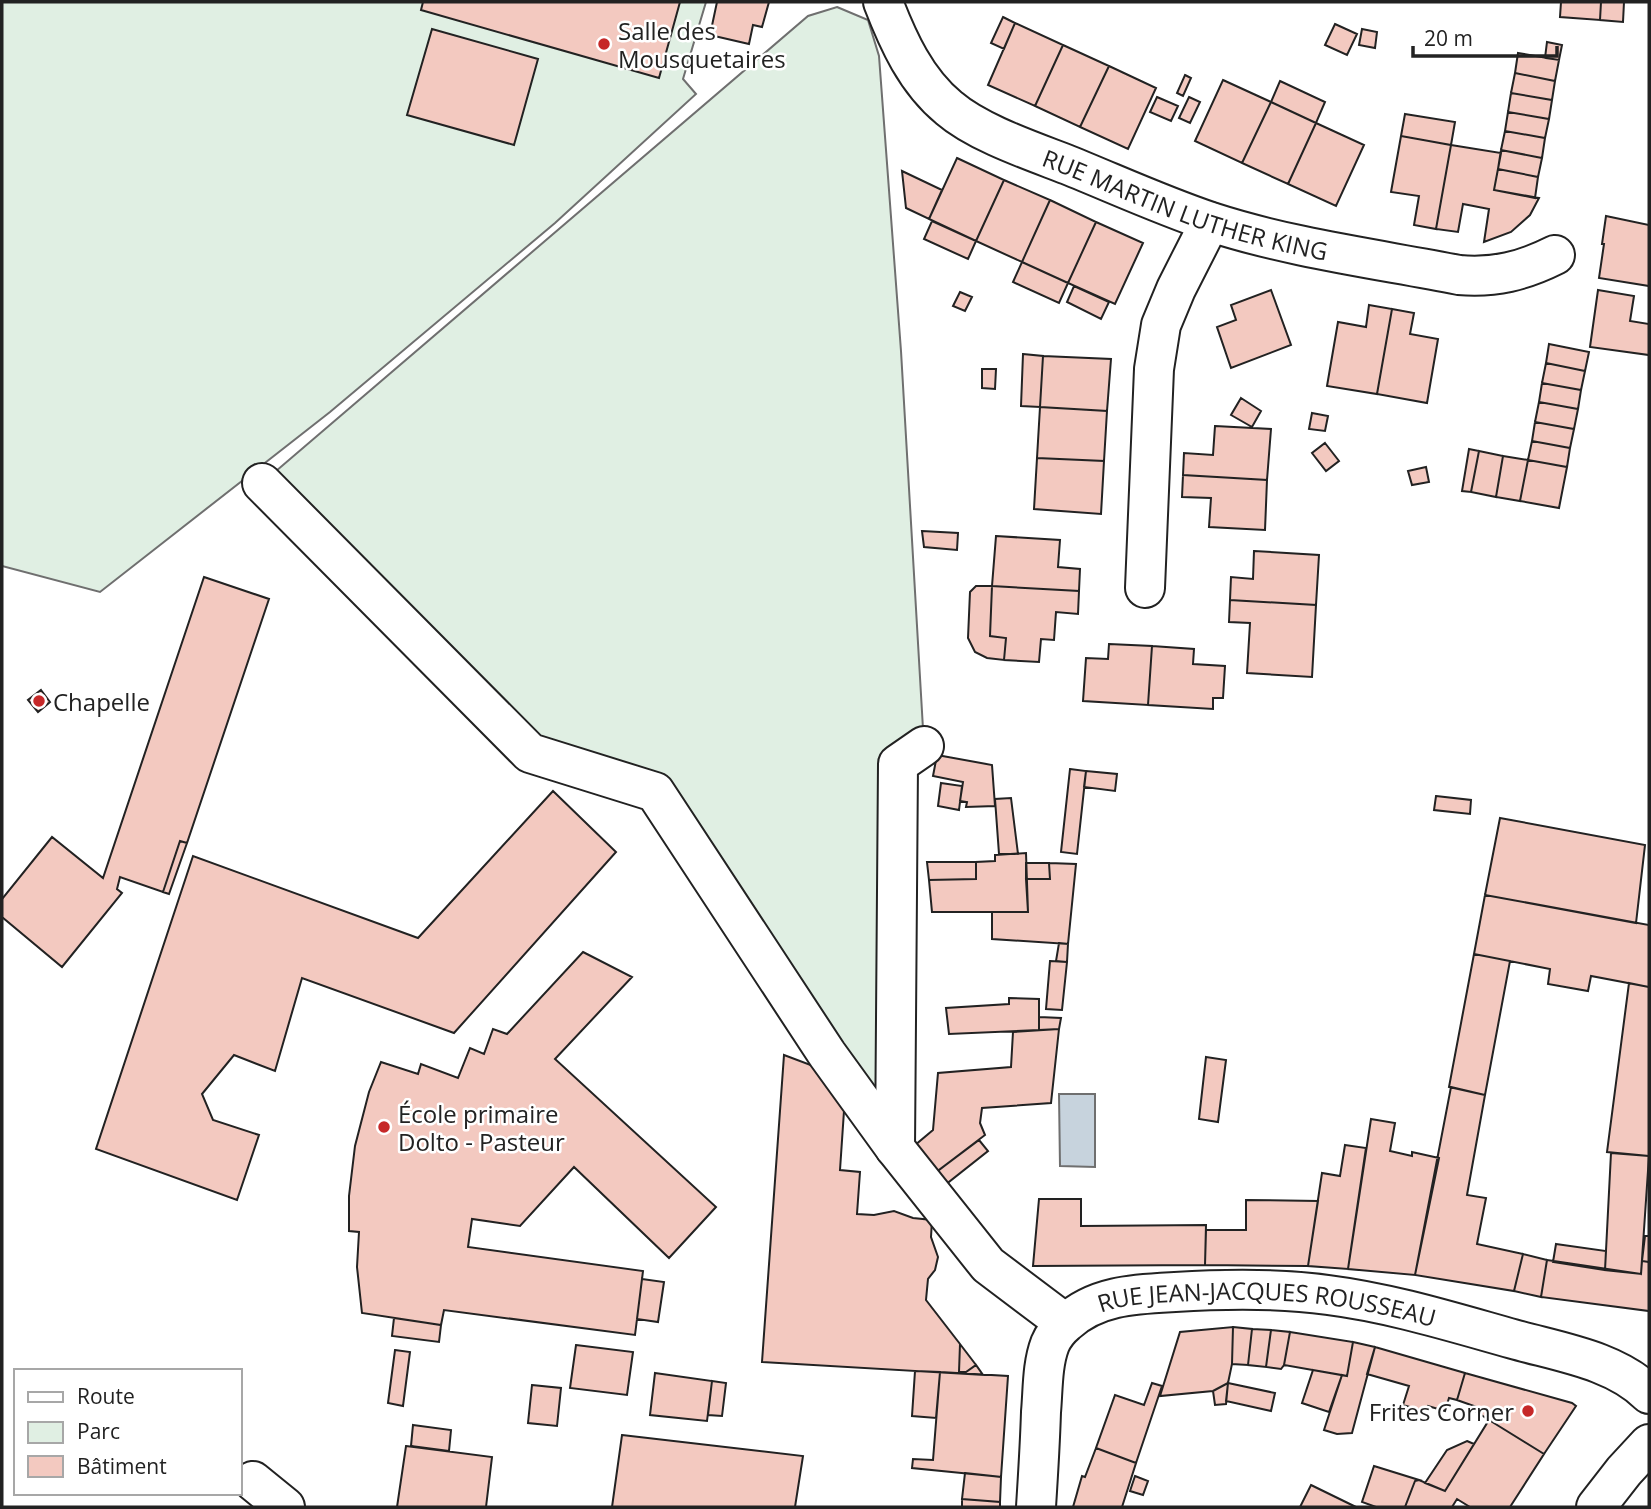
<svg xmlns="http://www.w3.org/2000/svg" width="1651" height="1509" font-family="'Open Sans',sans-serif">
<rect width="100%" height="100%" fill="#fff"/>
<path fill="#e0efe3" stroke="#6f6f6f" stroke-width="2" d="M 2,2 L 706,2 L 683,79 L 696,94 L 555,223 L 330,412 L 100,592 L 2,566 Z
M 837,7 L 868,20 L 879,56 L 901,351 L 924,746 L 898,764 L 895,1148 L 656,792 L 530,753 L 262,483 L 808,16 Z"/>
<path fill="#c7d3dd" stroke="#6f6f6f" stroke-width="2" d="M 1059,1094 L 1095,1094 L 1095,1167 L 1060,1166 Z"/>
<path fill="#f3c9c0" stroke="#222" stroke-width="2" d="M 423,2 L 680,2 L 659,78 L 421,10 Z
M 717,2 L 769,2 L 762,27 L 753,25 L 749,44 L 710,35 Z
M 1561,2 L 1601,2 L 1600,20 L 1560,17 Z
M 1601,2 L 1624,2 L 1623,22 L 1600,20 Z
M 1003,17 L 1015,23 L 1004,49 L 991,43 Z
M 1015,23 L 1063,45 L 1035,106 L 988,85 Z
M 1335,24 L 1357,34 L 1347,55 L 1325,45 Z
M 432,29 L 538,59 L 514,145 L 407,115 Z
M 1362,29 L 1377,32 L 1375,48 L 1359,45 Z
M 1547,42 L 1562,45 L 1559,60 L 1545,58 Z
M 1063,45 L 1109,66 L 1080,127 L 1035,106 Z
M 1518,53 L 1559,60 L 1555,81 L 1515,73 Z
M 1109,66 L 1156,88 L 1128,149 L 1080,127 Z
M 1515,73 L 1555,81 L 1552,100 L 1511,93 Z
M 1185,75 L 1191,78 L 1183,96 L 1177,93 Z
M 1223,80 L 1271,102 L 1242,163 L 1195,141 Z
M 1280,81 L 1325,102 L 1316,123 L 1271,102 Z
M 1511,93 L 1552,100 L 1549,119 L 1508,112 Z
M 1157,97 L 1178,106 L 1171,121 L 1150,112 Z
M 1189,97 L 1200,102 L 1190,123 L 1179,118 Z
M 1271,102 L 1316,123 L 1288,184 L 1242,163 Z
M 1508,112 L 1549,119 L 1545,138 L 1505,131 Z
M 1405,114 L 1455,122 L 1451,145 L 1401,136 Z
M 1316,123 L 1364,145 L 1336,206 L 1288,184 Z
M 1505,131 L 1545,138 L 1542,158 L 1501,150 Z
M 1401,136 L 1451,145 L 1436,229 L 1414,225 L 1419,196 L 1391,192 Z
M 1451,145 L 1501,153 L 1494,190 L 1539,198 L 1530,215 L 1511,232 L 1484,242 L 1489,209 L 1463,204 L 1458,232 L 1436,229 Z
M 1501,150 L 1542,158 L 1538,177 L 1498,169 Z
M 957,158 L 1004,180 L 976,241 L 929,219 Z
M 1498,169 L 1538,177 L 1535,198 L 1494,190 Z
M 902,171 L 942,190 L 929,219 L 906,208 Z
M 1004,180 L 1050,200 L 1022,262 L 976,241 Z
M 1050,200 L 1096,222 L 1068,283 L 1022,262 Z
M 1606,216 L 1649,225 L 1649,286 L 1599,278 L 1604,244 L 1602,244 Z
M 932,221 L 976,241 L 968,259 L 924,239 Z
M 1096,222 L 1143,243 L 1115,304 L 1068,283 Z
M 1022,262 L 1068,283 L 1059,303 L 1013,282 Z
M 1074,286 L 1109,302 L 1101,319 L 1067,302 Z
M 1271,290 L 1291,345 L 1231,368 L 1217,327 L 1236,320 L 1231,305 Z
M 1598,290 L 1634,296 L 1630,321 L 1649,324 L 1649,355 L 1590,347 Z
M 960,292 L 972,297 L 965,311 L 953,306 Z
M 1369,305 L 1392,309 L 1377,394 L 1327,386 L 1338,322 L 1366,327 Z
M 1392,309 L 1414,313 L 1410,334 L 1438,339 L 1427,403 L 1377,394 Z
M 1549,344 L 1589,352 L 1585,371 L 1546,363 Z
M 1023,354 L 1043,356 L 1040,407 L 1021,406 Z
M 1043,356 L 1111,359 L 1107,411 L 1040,407 Z
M 1546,363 L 1585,371 L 1581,390 L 1542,383 Z
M 982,369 L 996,369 L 995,389 L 982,388 Z
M 1542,383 L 1581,390 L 1578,409 L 1539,402 Z
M 1241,398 L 1261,411 L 1252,427 L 1231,415 Z
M 1539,402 L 1578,409 L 1574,429 L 1535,422 Z
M 1040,407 L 1107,411 L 1104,461 L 1037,458 Z
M 1312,413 L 1328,416 L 1325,431 L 1309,429 Z
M 1535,422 L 1574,429 L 1570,448 L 1532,441 Z
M 1215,426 L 1271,429 L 1267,480 L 1183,475 L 1184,453 L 1213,455 Z
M 1532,441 L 1570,448 L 1567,467 L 1528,460 Z
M 1325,443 L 1339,461 L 1326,471 L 1312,453 Z
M 1469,449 L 1479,451 L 1471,492 L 1462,491 Z
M 1479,451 L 1503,456 L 1496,497 L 1471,492 Z
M 1503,456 L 1528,460 L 1520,501 L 1496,497 Z
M 1037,458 L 1104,461 L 1101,514 L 1034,509 Z
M 1528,460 L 1567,467 L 1559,508 L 1520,501 Z
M 1426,467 L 1429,482 L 1412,485 L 1408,471 Z
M 1183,475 L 1267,480 L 1265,530 L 1209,527 L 1211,498 L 1182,497 Z
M 922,531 L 958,533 L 957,550 L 924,547 Z
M 996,536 L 1060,540 L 1058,567 L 1080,569 L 1079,591 L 992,586 Z
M 1254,551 L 1319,555 L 1316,605 L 1230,600 L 1231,577 L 1253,579 Z
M 204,577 L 269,599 L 187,843 L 180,841 L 163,892 L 120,877 L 117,889 L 122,893 L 62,967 L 2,917 L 2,899 L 52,837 L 103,878 Z
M 976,586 L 992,586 L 990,636 L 1006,638 L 1004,660 L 987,658 L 975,652 L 968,638 L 970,592 Z
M 992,586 L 1079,591 L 1078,614 L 1056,612 L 1054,640 L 1041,639 L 1039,662 L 1004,660 L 1006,638 L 990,636 Z
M 1230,600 L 1316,605 L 1312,677 L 1247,673 L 1250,623 L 1229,622 Z
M 1109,644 L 1152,646 L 1148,705 L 1083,701 L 1086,658 L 1108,659 Z
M 1152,646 L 1194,649 L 1193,664 L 1225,666 L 1223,698 L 1213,698 L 1213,709 L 1148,705 Z
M 41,690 L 50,702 L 38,712 L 28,700 Z
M 937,755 L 992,765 L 995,806 L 966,807 L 967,802 L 960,801 L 963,782 L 933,776 Z
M 1070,769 L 1086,771 L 1077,854 L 1061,852 Z
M 1086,771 L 1117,774 L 1115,791 L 1084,787 Z
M 941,783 L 962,786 L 959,810 L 938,806 Z
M 553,791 L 616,852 L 454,1033 L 302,978 L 275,1071 L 234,1055 L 202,1094 L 213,1120 L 259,1135 L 237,1200 L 96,1149 L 193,856 L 418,938 Z
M 1436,796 L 1471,800 L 1470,814 L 1434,810 Z
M 1011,798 L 1018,854 L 999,854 L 995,799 Z
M 1500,818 L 1645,845 L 1636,923 L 1485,895 Z
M 180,841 L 187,843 L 169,894 L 163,892 Z
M 1026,853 L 1028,912 L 932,912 L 929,880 L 976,879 L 976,862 L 995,861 L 995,855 Z
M 927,862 L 976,862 L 976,879 L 929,880 Z
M 1026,863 L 1049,863 L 1050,879 L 1026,879 Z
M 1049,863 L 1076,864 L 1068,944 L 992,939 L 992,912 L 1028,912 L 1026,879 L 1050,879 Z
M 1485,895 L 1649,925 L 1649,987 L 1591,976 L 1588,991 L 1548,984 L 1550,969 L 1474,954 Z
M 1059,943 L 1068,944 L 1067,962 L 1056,961 Z
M 583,952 L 632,977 L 555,1059 L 716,1207 L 669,1258 L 574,1167 L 520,1226 L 472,1219 L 468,1247 L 643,1271 L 635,1335 L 444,1310 L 441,1325 L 362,1313 L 357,1267 L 359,1232 L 349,1231 L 349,1196 L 355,1146 L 369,1092 L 381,1062 L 418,1074 L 421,1064 L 458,1078 L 470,1048 L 484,1054 L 493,1029 L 507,1034 Z
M 1474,954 L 1510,961 L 1485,1095 L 1449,1087 Z
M 1050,961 L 1067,962 L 1062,1010 L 1046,1009 Z
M 1629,983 L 1649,987 L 1649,1156 L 1607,1152 Z
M 1009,998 L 1039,999 L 1039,1030 L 949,1034 L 946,1008 L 1009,1004 Z
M 1039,1017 L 1061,1018 L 1059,1029 L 1039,1030 Z
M 1059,1029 L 1051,1103 L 982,1108 L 980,1123 L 985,1135 L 935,1173 L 914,1146 L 933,1130 L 938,1073 L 1011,1067 L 1013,1032 Z
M 784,1055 L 824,1070 L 845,1096 L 840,1170 L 860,1172 L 857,1214 L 874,1215 L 894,1211 L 913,1218 L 932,1220 L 931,1237 L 938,1257 L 935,1270 L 928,1279 L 926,1300 L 960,1344 L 959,1372 L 966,1372 L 976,1365 L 983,1375 L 762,1362 Z
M 1206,1057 L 1226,1060 L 1218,1122 L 1199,1119 Z
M 1451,1087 L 1485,1095 L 1467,1195 L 1486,1198 L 1477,1244 L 1523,1254 L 1514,1291 L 1415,1275 Z
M 1371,1119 L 1395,1123 L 1390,1151 L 1412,1156 L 1412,1152 L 1439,1158 L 1415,1275 L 1348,1269 Z
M 979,1140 L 988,1151 L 945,1185 L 935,1173 Z
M 1345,1145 L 1366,1148 L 1348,1269 L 1308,1266 L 1322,1173 L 1340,1176 Z
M 1611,1153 L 1649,1156 L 1641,1274 L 1605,1270 Z
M 1039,1199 L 1081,1199 L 1081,1226 L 1206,1225 L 1205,1265 L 1033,1266 Z
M 1246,1200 L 1318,1201 L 1308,1266 L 1205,1265 L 1206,1230 L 1246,1230 Z
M 1645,1236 L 1649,1236 L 1649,1262 L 1642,1261 Z
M 1556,1244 L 1606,1251 L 1605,1270 L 1553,1262 Z
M 1523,1254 L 1547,1260 L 1541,1297 L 1514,1291 Z
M 1547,1260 L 1641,1274 L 1642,1261 L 1649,1262 L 1649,1311 L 1541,1297 Z
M 642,1279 L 664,1282 L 658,1322 L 637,1319 Z
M 394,1318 L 441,1325 L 439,1342 L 392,1336 Z
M 1233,1327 L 1252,1329 L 1248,1365 L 1232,1364 Z
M 1233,1327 L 1232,1364 L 1228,1383 L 1213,1391 L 1160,1396 L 1180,1332 Z
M 1252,1329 L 1271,1330 L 1266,1367 L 1248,1365 Z
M 1271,1330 L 1290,1332 L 1284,1365 L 1281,1369 L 1266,1367 Z
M 1290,1332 L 1353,1342 L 1347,1376 L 1284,1365 Z
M 1353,1342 L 1375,1347 L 1352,1433 L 1337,1434 L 1324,1430 L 1342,1375 L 1347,1376 Z
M 960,1344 L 976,1365 L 966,1372 L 959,1372 Z
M 576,1345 L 633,1352 L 627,1395 L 570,1388 Z
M 1375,1347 L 1465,1373 L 1457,1400 L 1449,1398 L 1445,1411 L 1428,1406 L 1426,1412 L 1403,1405 L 1409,1386 L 1367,1374 Z
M 395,1350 L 410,1352 L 403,1406 L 388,1403 Z
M 1313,1370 L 1342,1375 L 1329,1412 L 1302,1403 Z
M 915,1371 L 940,1372 L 936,1418 L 912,1416 Z
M 940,1372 L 1008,1376 L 1001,1477 L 912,1468 L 913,1459 L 933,1460 Z
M 655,1373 L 712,1381 L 707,1421 L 650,1415 Z
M 1465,1373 L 1572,1403 L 1576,1406 L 1544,1454 L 1489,1420 L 1472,1409 L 1474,1406 L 1457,1400 Z
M 712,1381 L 726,1383 L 722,1416 L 708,1415 Z
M 1152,1383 L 1162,1386 L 1136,1463 L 1096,1448 L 1115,1395 L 1144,1405 Z
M 1228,1383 L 1226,1404 L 1215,1405 L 1213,1391 Z
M 1228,1383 L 1275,1393 L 1271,1411 L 1226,1401 Z
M 532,1385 L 561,1388 L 557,1426 L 528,1423 Z
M 1489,1420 L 1544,1454 L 1510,1507 L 1470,1507 L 1457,1499 L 1452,1507 L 1405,1507 L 1415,1481 L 1419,1480 L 1445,1491 Z
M 413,1425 L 451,1430 L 449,1451 L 411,1446 Z
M 622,1435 L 803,1456 L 795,1507 L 612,1507 Z
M 1467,1441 L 1474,1444 L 1445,1491 L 1425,1483 L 1447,1450 Z
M 406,1446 L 492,1457 L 486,1507 L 397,1507 Z
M 1096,1448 L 1136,1463 L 1122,1507 L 1073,1507 L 1082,1476 L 1085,1477 Z
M 1374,1466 L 1419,1480 L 1415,1481 L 1405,1507 L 1376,1507 L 1362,1502 Z
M 965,1473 L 1001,1477 L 1000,1502 L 962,1499 Z
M 1135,1476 L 1148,1481 L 1143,1495 L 1130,1491 Z
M 1311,1485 L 1356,1507 L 1300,1507 Z
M 962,1499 L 1000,1502 L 1000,1507 L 962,1507 Z"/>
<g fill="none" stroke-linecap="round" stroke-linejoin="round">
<defs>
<g id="street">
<path id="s1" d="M 883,2 C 898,41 916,81 949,108 C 978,133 1032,151 1068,165 C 1115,184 1163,206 1211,222 C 1291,248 1377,259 1459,275 C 1495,278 1523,271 1555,255"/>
<path d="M 262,483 L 530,753 L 655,792 L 827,1054 L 895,1148 L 988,1265 L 1065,1323"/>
<path d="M 1145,588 L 1154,369 L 1161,325 L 1176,289 L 1210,222"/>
<path d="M 895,1148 L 898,764 L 924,746"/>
<path d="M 253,1481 L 285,1507"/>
<path id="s2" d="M 1036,1507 C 1038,1476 1040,1444 1041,1412 C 1043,1390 1042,1365 1050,1344 C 1053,1337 1060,1328 1066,1323 C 1096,1295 1136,1294 1175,1292 C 1225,1289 1278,1288 1328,1295 C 1391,1303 1452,1322 1513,1339 C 1559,1352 1615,1360 1649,1394"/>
</g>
<path id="secondary" d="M 1596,1507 L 1624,1471 L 1649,1444"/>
</defs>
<use href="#street" stroke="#222" stroke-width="42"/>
<use href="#secondary" stroke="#222" stroke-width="42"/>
<use href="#street" stroke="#fff" stroke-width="38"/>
<use href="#secondary" stroke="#fff" stroke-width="38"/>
</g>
<g fill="#c62828" stroke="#fff" stroke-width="2.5">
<circle cx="604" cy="44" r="7"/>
<circle cx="39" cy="701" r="7"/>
<circle cx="384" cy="1127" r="7"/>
<circle cx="1528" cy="1411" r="7"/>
</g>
<g text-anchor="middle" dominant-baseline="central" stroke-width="5" stroke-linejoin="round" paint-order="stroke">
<g font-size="24" fill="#222" stroke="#fff" text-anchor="start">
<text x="618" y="30">Salle des<tspan x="618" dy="28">Mousquetaires</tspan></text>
<text x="53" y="701">Chapelle</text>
<text x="398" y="1113">École primaire<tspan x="398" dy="28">Dolto - Pasteur</tspan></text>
<text x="1514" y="1411" text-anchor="end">Frites Corner</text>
</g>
<g font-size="24" fill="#222" stroke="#fff">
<text stroke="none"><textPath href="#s1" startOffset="383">RUE MARTIN LUTHER KING</textPath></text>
<text stroke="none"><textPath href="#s2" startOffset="399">RUE JEAN-JACQUES ROUSSEAU</textPath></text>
</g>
</g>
<rect width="1651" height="1509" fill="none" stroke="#222222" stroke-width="7"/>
<rect x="14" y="1369" width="228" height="126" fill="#ffffff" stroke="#a7a7a7" stroke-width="2"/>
<rect x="28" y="1392" width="35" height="10" fill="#ffffff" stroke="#a7a7a7" stroke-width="2"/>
<text x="77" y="1404" font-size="21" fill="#222222">Route</text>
<rect x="28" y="1422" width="35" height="21" fill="#e0efe3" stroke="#a7a7a7" stroke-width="2"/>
<text x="77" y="1439" font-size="21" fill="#222222">Parc</text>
<rect x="28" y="1456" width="35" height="21" fill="#f3c9c0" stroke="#a7a7a7" stroke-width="2"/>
<text x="77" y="1474" font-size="21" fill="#222222">Bâtiment</text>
<path d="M1413 46v10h144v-10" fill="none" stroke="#222222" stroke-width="3.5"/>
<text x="1424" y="46" font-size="21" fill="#222222" stroke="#ffffff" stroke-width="5" paint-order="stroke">20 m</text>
</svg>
